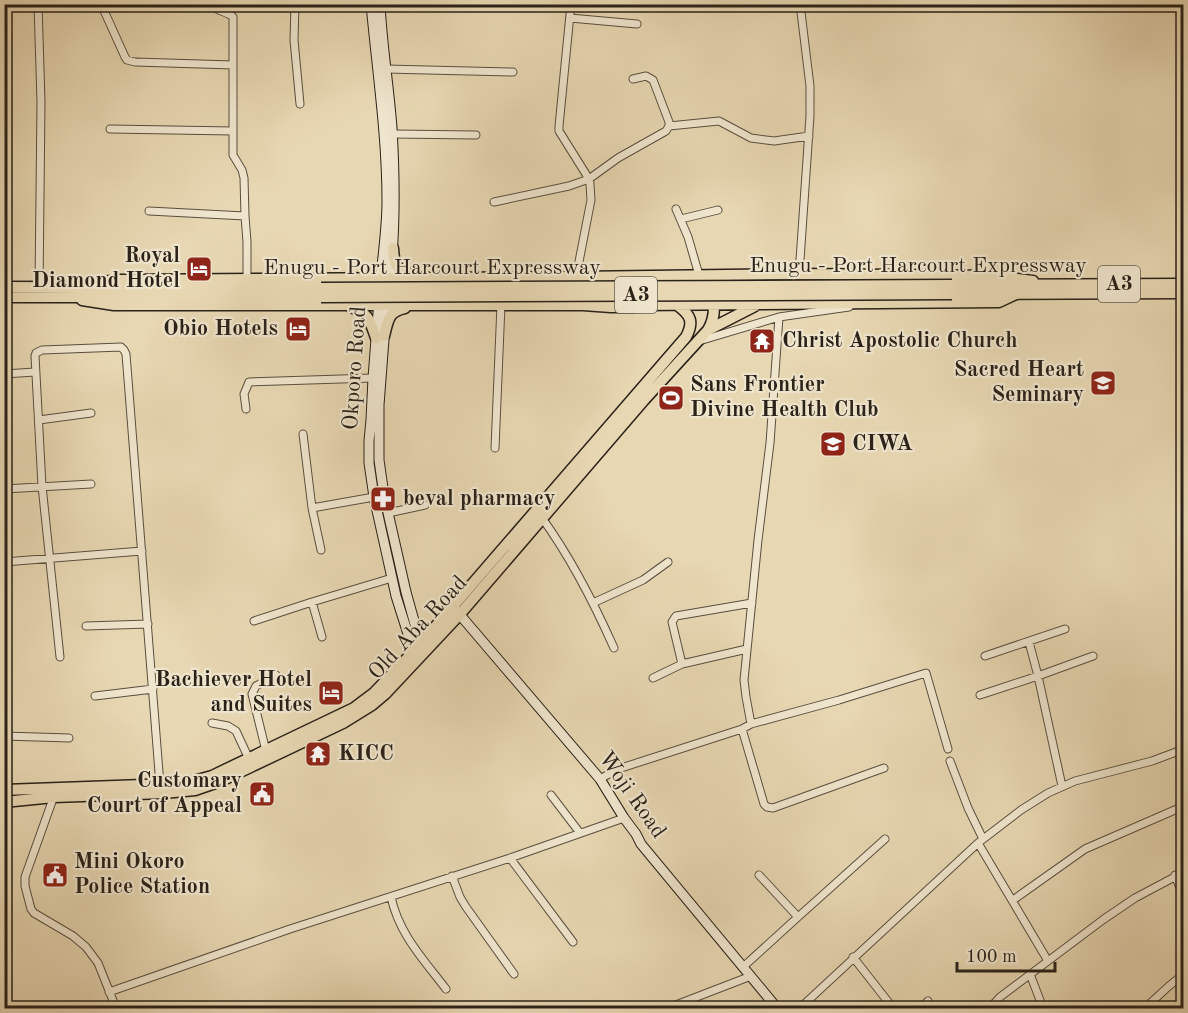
<svg xmlns="http://www.w3.org/2000/svg" width="1188" height="1013" font-family="'Old Standard TT',serif">
<rect width="100%" height="100%" fill="#e7d7b2"/>
<filter id="stains"><feTurbulence type="fractalNoise" baseFrequency=".00333" numOctaves="4"/><feColorMatrix values="0 0 0 0 .2 0 0 0 0 .09 0 0 0 0 .02 0 0 0 .5 -.17"/></filter>
<radialGradient id="worn" r=".72"><stop offset=".6" stop-color="#630" stop-opacity="0"/><stop offset="1" stop-color="#630" stop-opacity=".3"/></radialGradient>
<g fill="none" stroke-linecap="round" stroke-linejoin="round">
<defs>
<path id="minor" d="M 38,4 L 41,102 L 39,287
M 101,4 L 125,57 L 127,60 L 135,62 L 233,65
M 212,4 C 216,12 227,11 233,17 L 233,155 L 242,170 L 244,178 L 245,216 L 247,242 L 247,279
M 295,4 L 294,40 L 300,104
M 440,4 L 523,6
M 571,4 L 559,126 L 559,131 L 589,179 L 590,184 L 591,200 L 576,277
M 570,18 L 637,24
M 386,69 L 513,72
M 669,126 L 719,121 L 751,138 L 774,141 L 809,136
M 110,129 L 233,131
M 392,134 L 476,135
M 494,202 L 569,186 L 589,179 L 618,158 L 666,131 L 669,126 L 669,122 L 653,80 L 646,76 L 633,79
M 676,209 L 688,237 L 699,275
M 149,211 L 245,216
M 681,219 L 718,210
M 799,274 L 810,116 L 810,86 L 800,4
M 699,341 L 779,317 L 849,307
M 4,374 L 35,372
M 246,409 L 244,394 L 249,382 L 373,378
M 39,420 L 91,413
M 303,434 L 312,508 L 321,550
M 495,448 L 501,305
M 4,489 L 91,484
M 312,508 L 374,497
M 388,513 L 425,505
M 542,518 C 571,558 594,603 614,648
M 4,562 L 142,551
M 312,602 L 322,637
M 593,603 L 643,580 L 668,562
M 254,621 L 312,602 L 392,578
M 86,626 L 148,624
M 1029,642 L 1038,676 L 1062,786
M 985,656 L 1065,629
M 60,657 L 42,486 L 35,356 L 36,353 L 42,350 L 121,347 L 124,350 L 126,354 L 160,785
M 682,664 L 672,622 L 676,616 L 752,603
M 653,678 L 682,664 L 747,649
M 4,692 L 8,736
M 980,695 L 1038,676 L 1093,656
M 95,696 L 153,689
M 212,723 L 228,726 L 236,731 L 249,759
M 751,724 L 746,697 L 744,680 L 758,540 L 770,443 L 779,317
M 742,729 L 764,804 L 767,807 L 773,808 L 884,768
M 4,736 L 69,738
M 266,751 L 252,694 L 256,686 L 276,675
M 950,761 L 968,808 L 983,839
M 600,779 L 618,769 L 742,729 L 751,724 L 839,700 L 926,673 L 948,749
M 551,795 L 580,833
M 54,796 L 25,877 L 25,886 L 31,909 L 34,913 L 73,936 L 86,947 L 98,963 L 116,1008
M 978,843 L 1048,961
M 510,858 L 573,942
M 1175,875 L 1184,898
M 452,876 L 460,897 L 466,907 L 514,974
M 391,897 C 399,934 423,959 446,989
M 1013,900 L 1085,849 L 1184,806
M 798,917 L 885,839
M 853,957 L 893,1008
M 743,967 L 798,917 L 759,875
M 1030,974 L 1043,1008
M 109,992 L 290,929 L 510,858 L 624,818
M 668,1008 L 751,976
M 800,1008 L 978,843 L 1021,810 L 1048,793 L 1075,781 L 1152,761 L 1184,749
M 921,1008 L 928,1001
M 990,1008 L 1000,997 L 1104,919 L 1135,898 L 1184,872
M 1145,1008 L 1169,986 L 1184,974"/>
<path id="secondary" d="M 371,4 C 377,70 387,135 387,201 C 387,228 383,256 380,283
M 380,4 C 382,46 389,87 392,128 C 395,179 396,232 389,283
M 379,300 L 373,378 L 371,420 L 369,441 L 369,463 L 374,497 L 396,596 L 408,634 L 417,648 L 421,651
M 387,300 L 379,405 L 379,460 L 384,495 L 406,592 L 416,628 L 425,645
M 455,609 L 600,779 L 624,818 L 636,834 L 641,844 L 777,1008"/>
<path id="primary" d="M 393,248 C 394,266 396,270 413,275
M 86,284 L 119,280 L 576,277 L 799,274 L 995,276 L 1033,281
M 82,300 L 114,305 L 583,305 L 611,307 L 633,307 L 641,305 L 999,302 L 1018,293
M 351,307 C 369,313 370,321 376,338
M 708,330 L 755,306
M 384,336 C 388,321 388,311 405,308
M 4,790 L 171,784 L 190,782 L 212,776 L 354,708 L 374,693 L 417,648 L 686,337 C 694,322 691,315 677,305
M 4,802 L 54,797 L 164,793 L 195,790 L 221,781 L 343,723 L 372,705 L 385,694 L 460,614 L 644,400 L 708,330 C 714,320 715,310 713,299"/>
<path id="trunk" d="M 952,285 L 1184,284
M 4,287 L 321,288
M 952,294 L 1184,293
M 4,297 L 321,297"/>
</defs>
<use href="#minor" stroke="#594f3f" stroke-width="9"/>
<use href="#secondary" stroke="#2a2219" stroke-width="11"/>
<use href="#primary" stroke="#2a2219" stroke-width="13"/>
<use href="#trunk" stroke="#2a2219" stroke-width="13"/>
<use href="#minor" stroke="#efe5cd" stroke-width="7"/>
<use href="#secondary" stroke="#efe5cd" stroke-width="9"/>
<use href="#primary" stroke="#e7d7b2" stroke-width="10"/>
<use href="#trunk" stroke="#e7d7b2" stroke-width="10"/>
<defs>
<path id="trunk-bridge" d="M 321,288 L 952,285
M 321,297 L 952,294"/>
</defs>
<use href="#trunk-bridge" stroke="#2a2219" stroke-width="13" stroke-linecap="butt"/>
<use href="#trunk-bridge" stroke="#e7d7b2" stroke-width="10"/>
</g>
<defs>
<symbol id="hotel-square" viewBox="-11 -11 22 22"><rect x="-9" y="-9" width="18" height="18" rx="4" fill="#8f2418" stroke="#efe5cd"/><path d="M-6-4.5h1.5V1H6V5H4.5V3h-9V5H-6ZM-4 0a1.8 1.8 0 1 1 3.6 0ZM.5 0V-2.5h3Q6-2.5 6 0Z" fill="#fff"/></symbol>
<symbol id="temple-square" viewBox="-11 -11 22 22"><rect x="-9" y="-9" width="18" height="18" rx="4" fill="#8f2418" stroke="#efe5cd"/><path d="M0-6L5-2H3V0L6.5 2.5H4V6H1.5V3h-3V6H-4V2.5H-6.5L-3 0V-2H-5Z" fill="#fff"/></symbol>
<symbol id="university-square" viewBox="-11 -11 22 22"><rect x="-9" y="-9" width="18" height="18" rx="4" fill="#8f2418" stroke="#efe5cd"/><path d="M0-5L7-2L0 1L-7-2ZM-4 1L0 2.5L4 1V4Q0 6-4 4Z" fill="#fff"/></symbol>
<symbol id="stadium-square" viewBox="-11 -11 22 22"><rect x="-9" y="-9" width="18" height="18" rx="4" fill="#8f2418" stroke="#efe5cd"/><path d="M0-5a6.5 5 0 1 0 0 10a6.5 5 0 1 0 0-10ZM-3.5-1.8h7v3.6h-7Z" fill="#fff"/></symbol>
<symbol id="pharmacy-square" viewBox="-11 -11 22 22"><rect x="-9" y="-9" width="18" height="18" rx="4" fill="#8f2418" stroke="#efe5cd"/><path d="M-2-6h4v4h4v4h-4v4h-4v-4h-4v-4h4Z" fill="#fff"/></symbol>
<symbol id="civic-square" viewBox="-11 -11 22 22"><rect x="-9" y="-9" width="18" height="18" rx="4" fill="#8f2418" stroke="#efe5cd"/><path d="M-.6-6.5H3V-4.5H.6V-3L4-1V1h2V6H-6V1h2V-1L-.6-3ZM-1.2 2.5V6h2.4V2.5Z" fill="#fff"/></symbol>
</defs>
<g fill-rule="evenodd">
<use href="#hotel-square" x="184" y="254" width="30" height="30"/>
<use href="#hotel-square" x="283" y="314" width="30" height="30"/>
<use href="#temple-square" x="747" y="326" width="30" height="30"/>
<use href="#university-square" x="1088" y="368" width="30" height="30"/>
<use href="#stadium-square" x="656" y="383" width="30" height="30"/>
<use href="#university-square" x="818" y="429" width="30" height="30"/>
<use href="#pharmacy-square" x="368" y="484" width="30" height="30"/>
<use href="#hotel-square" x="316" y="678" width="30" height="30"/>
<use href="#temple-square" x="303" y="739" width="30" height="30"/>
<use href="#civic-square" x="247" y="779" width="30" height="30"/>
<use href="#civic-square" x="40" y="860" width="30" height="30"/>
</g>
<g text-anchor="middle" dominant-baseline="central" stroke-width="4.5" stroke-linejoin="round" paint-order="stroke">
<g fill="#efe5cd" stroke="#655c4f" stroke-width="1.5">
<rect x="1098" y="266" width="42" height="36" rx="4.5"/>
<rect x="615" y="277" width="42" height="36" rx="4.5"/>
</g>
<g font-size="21" font-weight="bold" fill="#2a2219">
<text x="1119" y="284">A3</text>
<text x="636" y="295">A3</text>
</g>
<g font-size="22" font-weight="bold" fill="#2a2219" stroke="#efe5cd" text-anchor="start">
<text x="180" y="256" text-anchor="end">Royal<tspan x="180" dy="25">Diamond Hotel</tspan></text>
<text x="278" y="329" text-anchor="end">Obio Hotels</text>
<text x="782" y="341">Christ Apostolic Church</text>
<text x="1084" y="370" text-anchor="end">Sacred Heart<tspan x="1084" dy="25">Seminary</tspan></text>
<text x="690" y="385">Sans Frontier<tspan x="690" dy="25">Divine Health Club</tspan></text>
<text x="852" y="444">CIWA</text>
<text x="403" y="499">beval pharmacy</text>
<text x="312" y="680" text-anchor="end">Bachiever Hotel<tspan x="312" dy="25">and Suites</tspan></text>
<text x="338" y="754">KICC</text>
<text x="242" y="781" text-anchor="end">Customary<tspan x="242" dy="25">Court of Appeal</tspan></text>
<text x="74" y="862">Mini Okoro<tspan x="74" dy="25">Police Station</tspan></text>
</g>
<g font-size="22" fill="#2a2219" stroke="#efe5cd">
<text x="918" y="266">Enugu - Port Harcourt Expressway</text>
<text x="432" y="268">Enugu - Port Harcourt Expressway</text>
<text transform="translate(355 368) rotate(-86)">Okporo Road</text>
<text transform="translate(418 628) rotate(-47)">Old Aba Road</text>
<text transform="translate(632 795) rotate(55)">Woji Road</text>
</g>
</g>
<rect width="1188" height="1013" fill="none" stroke="#e7d7b2" stroke-width="24"/>
<rect x="6" y="6" width="1176" height="1001" fill="none" stroke="#2a2219" stroke-width="3"/>
<rect x="12" y="12" width="1164" height="989" fill="none" stroke="#2a2219" stroke-width="1.5"/>
<path d="M957 962v9h98v-9" fill="none" stroke="#2a2219" stroke-width="3"/>
<text x="966" y="962" font-size="18" fill="#2a2219" stroke="#efe5cd" stroke-width="4.5" paint-order="stroke">100 m</text>
<rect width="100%" height="100%" filter="url(#stains)"/>
<rect width="100%" height="100%" fill="url(#worn)"/>
</svg>
